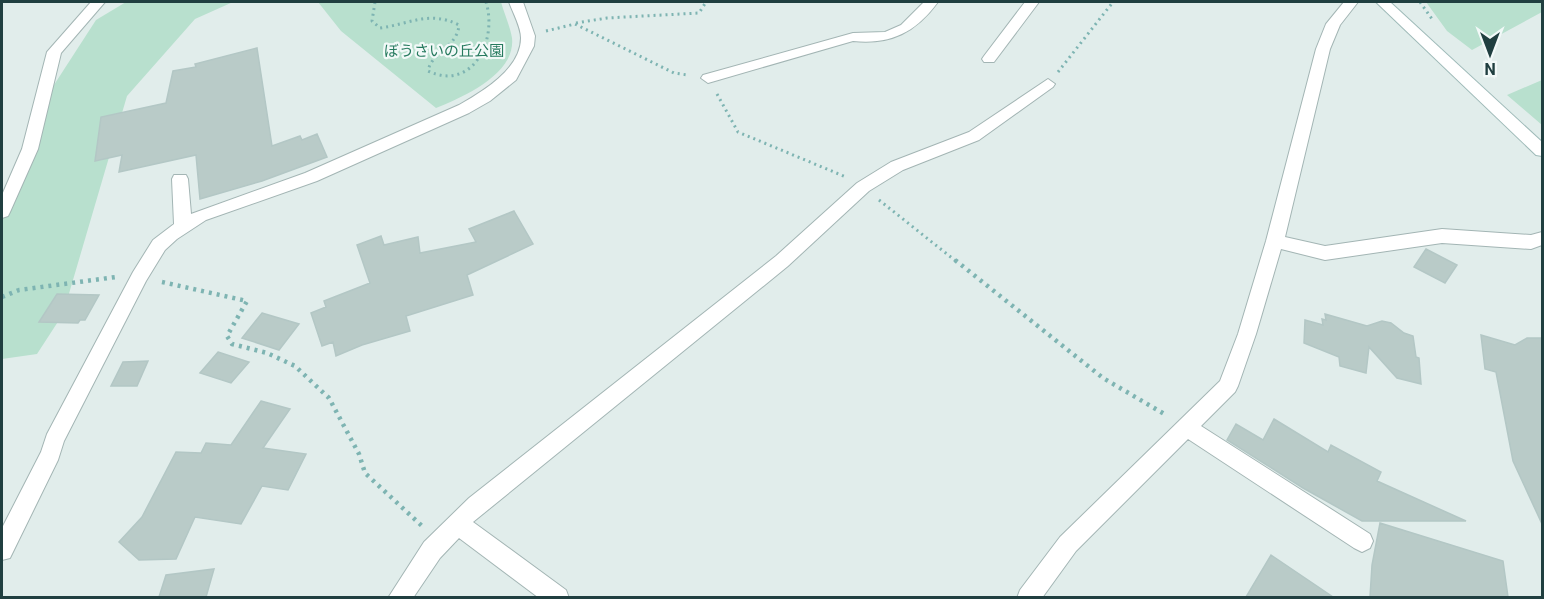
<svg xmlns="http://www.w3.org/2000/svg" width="1544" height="599" font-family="Roboto,'Noto Sans JP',sans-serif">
<rect width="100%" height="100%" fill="#e1edeb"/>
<path fill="#b8e0ce" d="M 126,2 L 233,2 L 195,19 L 127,96 L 63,314 L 37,354 L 2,359 L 2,220 L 36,147 L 52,88 L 96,20 Z
M 318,2 L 501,2 C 504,13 510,26 512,38 C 516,74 463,97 436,108 L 341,31 Z
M 1426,2 L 1542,2 L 1542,12 L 1472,50 L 1447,31 Z
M 1542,80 L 1542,125 L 1507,95 Z"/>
<path fill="#b9cbc8" stroke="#b3c7c5" stroke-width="1.5" d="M 257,48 L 272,146 L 300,136 L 302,140 L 317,134 L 327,157 L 262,181 L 200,199 L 196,155 L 119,172 L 122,155 L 95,161 L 101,117 L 166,103 L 173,71 L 196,67 L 195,64 Z
M 514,211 L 533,244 L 467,275 L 473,295 L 406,316 L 410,331 L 362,345 L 336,356 L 333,342 L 322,346 L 311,313 L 326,307 L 324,301 L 370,283 L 357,245 L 381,236 L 384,245 L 418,237 L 420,253 L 476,242 L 469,229 Z
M 1426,249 L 1457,265 L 1445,283 L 1414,267 Z
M 57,294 L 99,295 L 85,320 L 80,320 L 78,323 L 39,322 Z
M 262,313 L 299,324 L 279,350 L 242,338 Z
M 1325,314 L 1367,326 L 1382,321 L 1391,323 L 1404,333 L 1413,336 L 1416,357 L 1419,358 L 1421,384 L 1397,378 L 1369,347 L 1366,373 L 1340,366 L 1339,357 L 1304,343 L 1305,320 L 1323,325 L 1322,319 L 1326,320 Z
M 1481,335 L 1515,345 L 1527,338 L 1542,338 L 1542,524 L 1513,461 L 1496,372 L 1485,369 Z
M 218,352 L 249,362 L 231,383 L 200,373 Z
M 148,361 L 137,386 L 111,386 L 123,362 Z
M 261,401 L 290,409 L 263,448 L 306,454 L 288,490 L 262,486 L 241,524 L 195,517 L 176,559 L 139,560 L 119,542 L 142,517 L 176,452 L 201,453 L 206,443 L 231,445 Z
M 1274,419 L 1328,452 L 1331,445 L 1381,472 L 1377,481 L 1466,521 L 1362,521 L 1303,488 L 1227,440 L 1236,424 L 1263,440 Z
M 1380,523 L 1503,561 L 1508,597 L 1370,597 L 1372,565 Z
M 1271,555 L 1333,597 L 1246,597 Z
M 214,569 L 206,597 L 159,597 L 166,575 Z"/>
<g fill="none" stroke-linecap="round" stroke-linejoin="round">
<defs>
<path id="street" d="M 91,2 L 105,2 L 61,53 L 38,149 L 10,212 L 8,216 L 2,218 L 2,195 L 22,149 L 47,52 Z
M 509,2 L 523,2 L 535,36 L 534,46 L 516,80 L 490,101 L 469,113 L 317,181 L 206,220 L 177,239 L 165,250 L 146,281 L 64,441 L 58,460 L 10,558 L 2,560 L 2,528 L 41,452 L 47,434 L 133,272 L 153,240 L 174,224 L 172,179 L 174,175 L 186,175 L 188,179 L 191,214 L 305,173 L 459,105 C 482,92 521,69 521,38 C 521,27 513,13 509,2 Z
M 924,2 L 938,2 C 916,32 891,45 853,41 L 708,83 L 701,78 L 703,75 L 853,33 L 885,32 L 901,25 Z
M 1025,2 L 1039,2 L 994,62 L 984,62 L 982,59 L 984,56 Z
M 1344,2 L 1358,2 L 1340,25 L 1330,49 L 1285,237 L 1325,246 L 1442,229 L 1531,235 L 1542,232 L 1542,245 L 1531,249 L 1442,243 L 1325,260 L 1281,249 L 1256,334 L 1238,386 L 1235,392 L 1201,426 L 1370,534 L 1373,541 L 1370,548 L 1362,552 L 1354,548 L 1188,439 L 1076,551 L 1042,598 L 1017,598 L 1020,590 L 1060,537 L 1220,381 L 1238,334 L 1266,241 L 1316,49 L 1326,24 Z
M 1048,79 L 1055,84 L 1053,87 L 979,140 L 903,170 L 869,191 L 788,266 L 473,522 L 566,590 L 569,598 L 539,598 L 459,538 L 440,558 L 413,598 L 388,598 L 424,542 L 469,498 L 776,256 L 857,183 L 891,162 L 969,132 Z"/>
<path id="secondary" d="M 1376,2 L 1390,2 L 1542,142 L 1542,156 L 1536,155 Z"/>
</defs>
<use href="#street" stroke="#a3b5b4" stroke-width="2"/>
<use href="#secondary" stroke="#9ebab8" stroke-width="2"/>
<path stroke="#7eb4b2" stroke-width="3" stroke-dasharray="2 4" stroke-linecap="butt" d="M 375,2 L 372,21 L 380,28 C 410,24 429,10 459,25 C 457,48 432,51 428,71 C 472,92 498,41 486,2
M 1420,2 L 1432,19
M 576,23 L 607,18 L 699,13 L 706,2
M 546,31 L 575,24 L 674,73 L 688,75
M 1058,72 L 1113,2
M 717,94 L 738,132 L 846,177
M 879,200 L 957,262"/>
<path stroke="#7eb4b2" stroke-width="4.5" stroke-dasharray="3 5" stroke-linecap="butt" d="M 955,260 L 1103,378 L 1166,415
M 162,282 L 247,301 L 227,336 L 232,344 L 267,353 L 295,366 L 329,398 L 359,454 L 365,473 L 422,526
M 2,297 L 19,290 L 116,277"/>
<use href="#street" fill="#fff" fill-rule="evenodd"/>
<use href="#secondary" fill="#fff" fill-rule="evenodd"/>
</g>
<g text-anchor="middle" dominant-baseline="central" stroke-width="4.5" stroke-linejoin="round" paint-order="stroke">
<g font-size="15" fill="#267a5e" stroke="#f2f9f8">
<text x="444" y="51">ぼうさいの丘公園</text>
</g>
</g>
<rect width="1544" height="599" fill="none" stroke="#203f40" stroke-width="6"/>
<g transform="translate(1490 54) rotate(180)" stroke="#f2f9f8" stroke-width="4.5" paint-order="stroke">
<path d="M0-4.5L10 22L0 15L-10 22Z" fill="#203f40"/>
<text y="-9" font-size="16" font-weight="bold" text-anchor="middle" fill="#203f40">N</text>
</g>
</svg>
